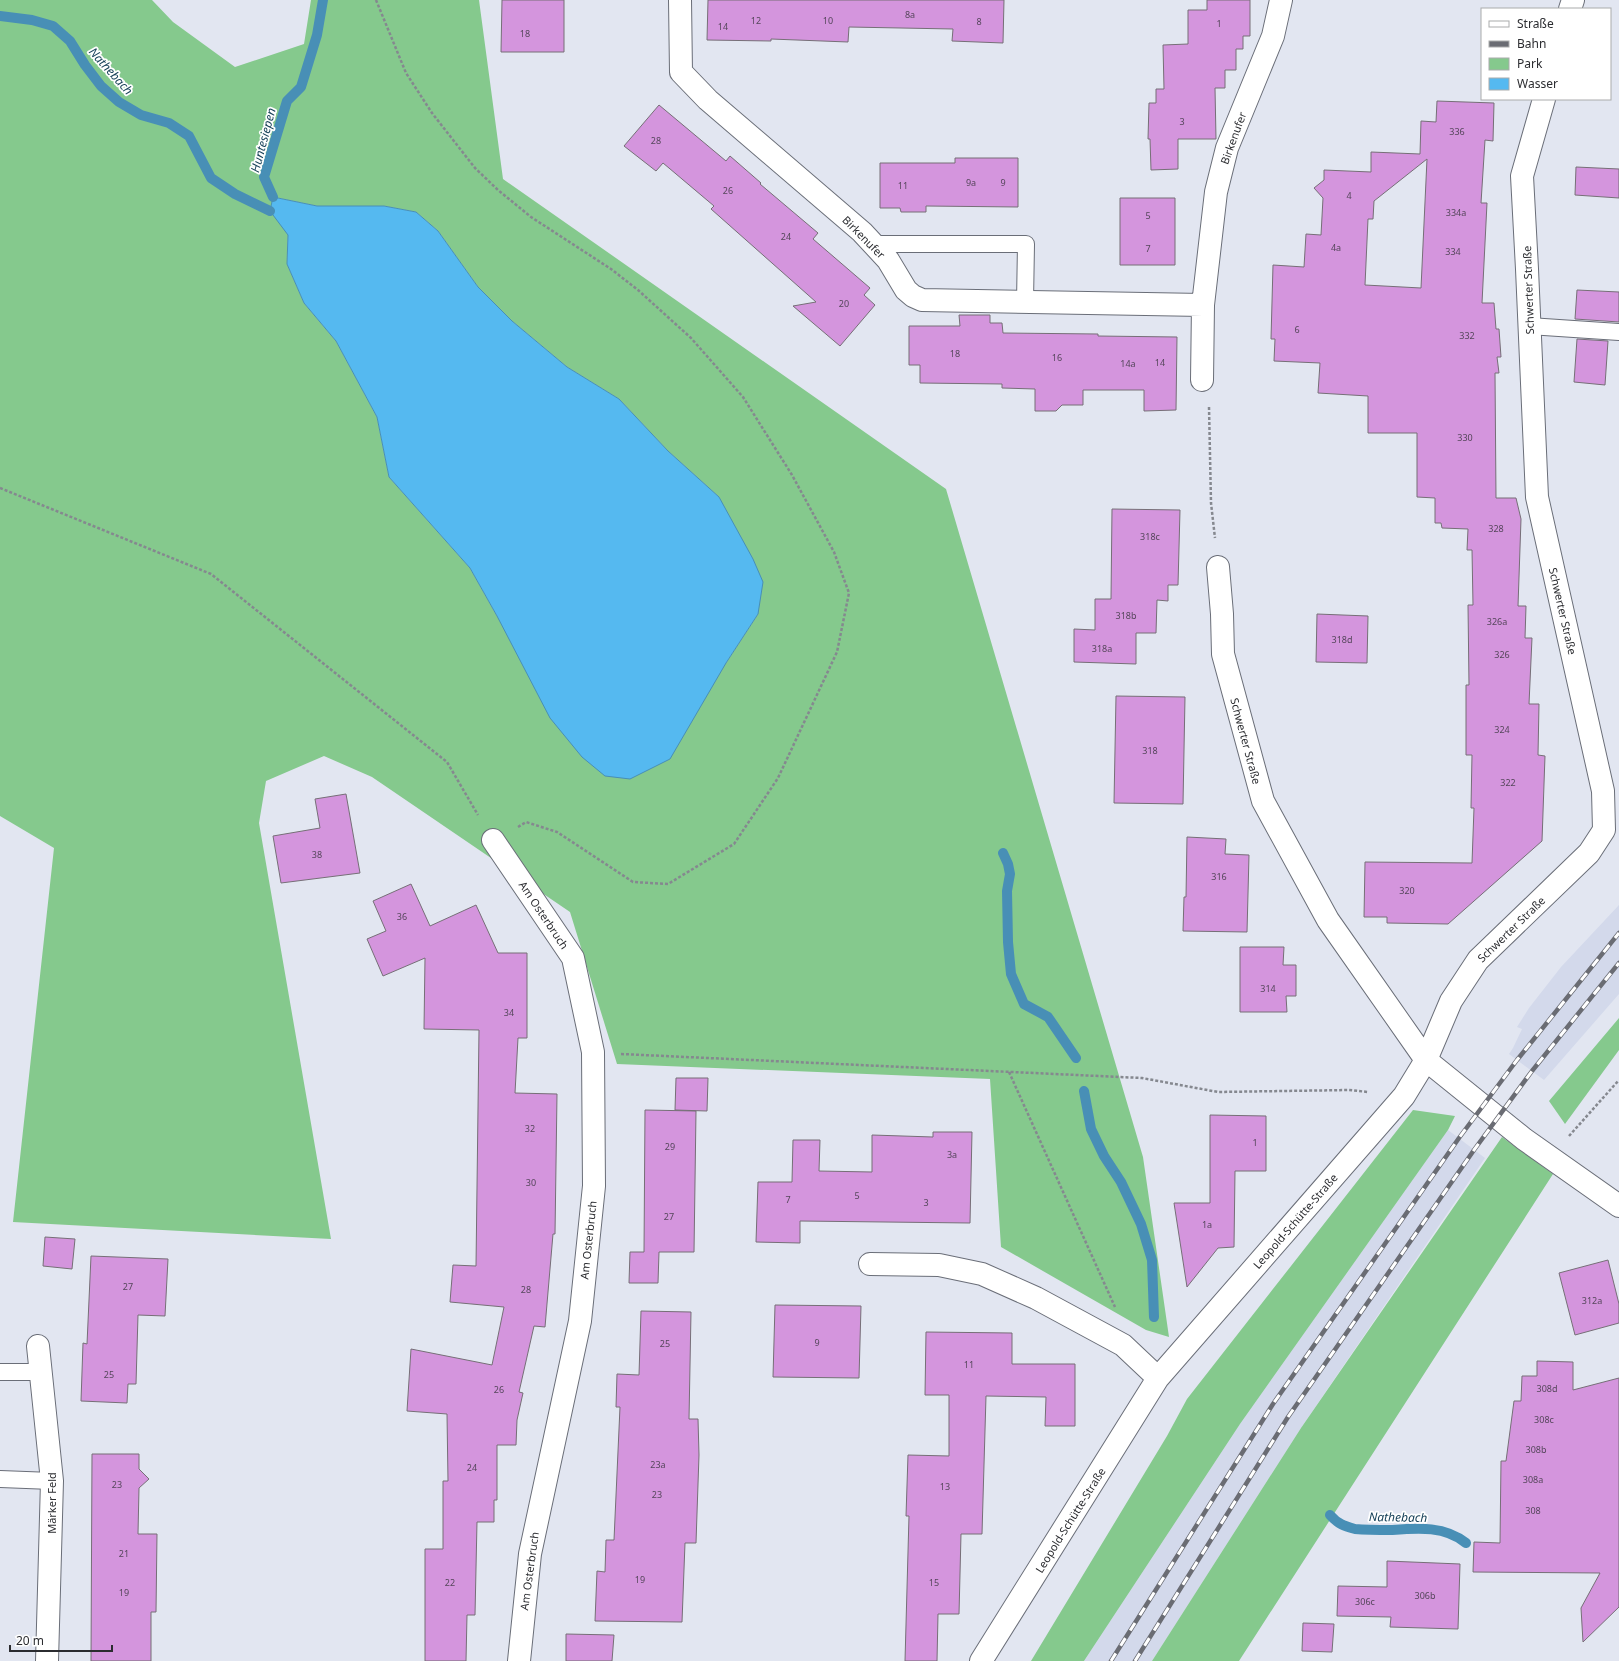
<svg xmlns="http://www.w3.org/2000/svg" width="1619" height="1661" font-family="'Noto Sans',sans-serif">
<rect width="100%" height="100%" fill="#e2e6f1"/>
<path fill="#d3d9eb" d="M 1619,905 L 1619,994 L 1544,1080 L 1509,1054 L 1513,1048 L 1522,1029 L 1517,1027 L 1529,1008 L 1561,967 Z
M 1448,1130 L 1485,1158 L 1301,1428 L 1152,1661 L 1084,1661 L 1240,1424 Z"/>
<path fill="#85c98d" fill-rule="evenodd" d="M 0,0 L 152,0 L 173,22 L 235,67 L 304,44 L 311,0 L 479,0 L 503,179 L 946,489 L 1143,1157 L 1169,1337 L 1146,1330 L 1001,1247 L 990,1079 L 617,1064 L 570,912 L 372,777 L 324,756 L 266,781 L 259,823 L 331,1239 L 13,1222 L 54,848 L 0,816 ZM 273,197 L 317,206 L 384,206 L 416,212 L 438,231 L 478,287 L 512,321 L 567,367 L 619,399 L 668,451 L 719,497 L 758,614 L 726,663 L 497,616 L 470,568 L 389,477 L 377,417 L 336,341 L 304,303 L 287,264 L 288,235 Z
M 1619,1018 L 1619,1050 L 1565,1124 L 1549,1101 Z
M 1413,1110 L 1455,1116 L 1448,1130 L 1240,1424 L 1084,1661 L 1031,1661 L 1167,1436 L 1187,1399 Z
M 1502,1137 L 1553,1174 L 1239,1661 L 1152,1661 L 1301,1428 Z"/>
<path fill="#55b9f0" stroke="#488fb6" d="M 273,197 L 317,206 L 384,206 L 416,212 L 438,231 L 478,287 L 512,321 L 567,367 L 619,399 L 668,451 L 719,497 L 753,559 L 763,582 L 758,614 L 726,663 L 670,759 L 630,779 L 605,776 L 582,757 L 550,718 L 497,616 L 470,568 L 389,477 L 377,417 L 336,341 L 304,303 L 287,264 L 288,235 L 270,211 Z"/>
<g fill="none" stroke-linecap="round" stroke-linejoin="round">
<path stroke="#488fb6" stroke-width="10" d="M 0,16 L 32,20 L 53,26 L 70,41 L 85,65 L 101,86 L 119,102 L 141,115 L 169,123 L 189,136 L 211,178 L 235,194 L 270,211
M 273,197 L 264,177 L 287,101 L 301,87 L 317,35 L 323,0
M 1003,853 L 1008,864 L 1010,874 L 1007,891 L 1008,942 L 1011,974 L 1024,1004 L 1048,1017 L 1076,1058
M 1084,1091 L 1091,1129 L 1104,1156 L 1121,1182 L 1141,1224 L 1152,1260 L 1154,1317
M 1330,1515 C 1338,1524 1344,1526 1355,1529 C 1367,1530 1380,1530 1392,1530 C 1419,1528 1445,1526 1466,1543"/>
</g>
<path fill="#d495dd" stroke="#766f77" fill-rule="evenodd" d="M 502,0 L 564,0 L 564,52 L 501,52 Z
M 708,0 L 1004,0 L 1003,43 L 952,41 L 953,29 L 849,27 L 848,42 L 771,39 L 771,41 L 707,40 Z
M 1207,0 L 1250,0 L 1250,36 L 1243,36 L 1243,49 L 1236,49 L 1236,70 L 1225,70 L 1225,88 L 1215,88 L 1216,139 L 1178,139 L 1178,169 L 1151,170 L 1150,139 L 1148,139 L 1149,103 L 1156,103 L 1156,89 L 1164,89 L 1163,45 L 1188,44 L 1188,10 L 1207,10 Z
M 1437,101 L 1494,103 L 1493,141 L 1485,140 L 1481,203 L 1487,203 L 1482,303 L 1494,303 L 1496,329 L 1499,329 L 1501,357 L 1497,357 L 1499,373 L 1495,373 L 1496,498 L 1516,498 L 1521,519 L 1518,606 L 1526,606 L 1525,638 L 1532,638 L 1529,704 L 1539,704 L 1538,755 L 1545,756 L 1542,841 L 1448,924 L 1387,923 L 1387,917 L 1364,917 L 1365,862 L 1472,863 L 1474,808 L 1471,808 L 1472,755 L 1466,755 L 1466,685 L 1469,685 L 1468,605 L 1473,605 L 1472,550 L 1467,550 L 1468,529 L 1442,528 L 1441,523 L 1435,523 L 1435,498 L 1417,497 L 1417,433 L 1368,433 L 1368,396 L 1318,393 L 1320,363 L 1274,361 L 1275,339 L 1271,339 L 1273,265 L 1304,267 L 1306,234 L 1321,235 L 1323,198 L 1314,188 L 1324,180 L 1324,170 L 1371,172 L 1371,152 L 1420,154 L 1421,121 L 1436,122 ZM 1427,159 L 1421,288 L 1365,285 L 1368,219 L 1373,219 L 1374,201 Z
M 659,105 L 726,161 L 730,156 L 761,183 L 760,184 L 818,233 L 813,239 L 870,288 L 864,295 L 875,305 L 840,346 L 793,306 L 816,302 L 711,209 L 714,206 L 663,163 L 656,171 L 624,146 Z
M 955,158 L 1018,158 L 1018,207 L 926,206 L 926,212 L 901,212 L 900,208 L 880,208 L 880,163 L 955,163 Z
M 1576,167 L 1619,169 L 1619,198 L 1575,195 Z
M 1120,198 L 1175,198 L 1175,265 L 1120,265 Z
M 1577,290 L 1619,292 L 1619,322 L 1575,319 Z
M 959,315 L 990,315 L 990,323 L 1002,323 L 1003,333 L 1098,334 L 1098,336 L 1177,337 L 1176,410 L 1144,411 L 1144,390 L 1083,390 L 1083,405 L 1062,405 L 1056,411 L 1035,411 L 1035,389 L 1002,388 L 1002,384 L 920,383 L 920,365 L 909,365 L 909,326 L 960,326 Z
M 1577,339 L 1608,341 L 1605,385 L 1574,382 Z
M 1112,509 L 1180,510 L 1178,585 L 1168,585 L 1168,601 L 1157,600 L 1156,633 L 1136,633 L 1136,664 L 1074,662 L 1074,629 L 1095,630 L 1095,599 L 1111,599 Z
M 1317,614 L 1368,616 L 1367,663 L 1316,662 Z
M 1116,696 L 1185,697 L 1183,804 L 1114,803 Z
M 346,794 L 360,873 L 281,883 L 273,836 L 320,828 L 315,799 Z
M 1187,837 L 1226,839 L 1225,854 L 1249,855 L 1247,932 L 1183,931 L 1184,897 L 1186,897 Z
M 411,884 L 430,926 L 476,905 L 498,953 L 527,953 L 527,1038 L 518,1038 L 515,1093 L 557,1094 L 555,1234 L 553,1234 L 545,1327 L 534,1326 L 519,1392 L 523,1393 L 517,1420 L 516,1445 L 497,1445 L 497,1500 L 494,1500 L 494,1522 L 477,1522 L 475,1615 L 467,1615 L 466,1661 L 425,1661 L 425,1549 L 443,1549 L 443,1481 L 448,1481 L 447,1414 L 407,1411 L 411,1349 L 492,1365 L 504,1307 L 450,1302 L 453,1265 L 476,1266 L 479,1030 L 424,1029 L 425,958 L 383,976 L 367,939 L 386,931 L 373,901 Z
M 1240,947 L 1284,947 L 1283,965 L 1296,965 L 1296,996 L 1286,996 L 1287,1012 L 1240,1012 Z
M 676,1078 L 708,1078 L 707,1111 L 675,1110 Z
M 645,1110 L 696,1111 L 694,1252 L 659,1252 L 658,1283 L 629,1283 L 630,1252 L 644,1252 Z
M 1210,1115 L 1266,1116 L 1266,1171 L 1235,1171 L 1234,1247 L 1218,1248 L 1187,1287 L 1174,1203 L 1210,1203 Z
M 933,1132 L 972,1132 L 970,1223 L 800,1221 L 800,1243 L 756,1242 L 758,1182 L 792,1182 L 793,1140 L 820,1140 L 819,1171 L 872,1172 L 872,1135 L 933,1137 Z
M 45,1237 L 75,1239 L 72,1269 L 43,1266 Z
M 91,1256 L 168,1259 L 165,1316 L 138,1315 L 136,1384 L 128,1384 L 127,1403 L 81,1401 L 83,1343 L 87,1344 Z
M 1608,1260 L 1619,1304 L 1619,1323 L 1575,1335 L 1559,1273 Z
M 775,1305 L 861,1306 L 859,1378 L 773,1377 Z
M 641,1311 L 691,1312 L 689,1419 L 698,1419 L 699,1455 L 696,1543 L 685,1543 L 682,1622 L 595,1621 L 597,1571 L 605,1572 L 606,1540 L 614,1540 L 620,1407 L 616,1407 L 617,1374 L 639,1375 Z
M 926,1332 L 1012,1333 L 1012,1364 L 1075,1364 L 1075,1426 L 1045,1426 L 1046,1397 L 986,1396 L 982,1534 L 961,1534 L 959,1614 L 938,1614 L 937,1661 L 905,1661 L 909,1516 L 906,1516 L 908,1455 L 949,1456 L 949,1395 L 925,1395 Z
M 1537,1361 L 1573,1362 L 1573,1390 L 1619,1378 L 1619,1607 L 1583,1642 L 1581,1608 L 1600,1573 L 1473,1572 L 1474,1542 L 1500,1543 L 1501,1461 L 1506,1461 L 1514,1401 L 1521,1401 L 1522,1376 L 1537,1376 Z
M 92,1454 L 139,1454 L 139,1469 L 149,1479 L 139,1488 L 138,1534 L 157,1534 L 156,1612 L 151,1612 L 151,1661 L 91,1661 Z
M 1387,1561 L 1460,1564 L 1458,1629 L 1390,1627 L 1391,1617 L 1337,1616 L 1338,1586 L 1387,1587 Z
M 1303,1623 L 1334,1624 L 1332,1652 L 1302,1651 Z
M 566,1634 L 614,1635 L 612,1661 L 566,1661 Z"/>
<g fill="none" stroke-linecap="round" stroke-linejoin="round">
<defs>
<path id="lane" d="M 874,244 L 1026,244 L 1025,302
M 1529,326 L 1619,332
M 0,1372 L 41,1372
M 0,1479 L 52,1481"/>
<path id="street" d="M 680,0 L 681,72 L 708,100 L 862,232 L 888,260 L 906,290 L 913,296 L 922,300 L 1203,305
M 1570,9 L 1573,0
M 1202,380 L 1203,305 L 1216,192 L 1227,148 L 1273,36 L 1281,0
M 1218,567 L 1222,614 L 1223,654 L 1263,801 L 1328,920 L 1426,1060 L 1524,1139 L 1619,1206
M 493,840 L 573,958 L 593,1052 L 594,1186 L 580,1321 L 530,1554 L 519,1661
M 870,1264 L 939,1265 L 982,1274 L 1036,1298 L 1123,1345 L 1158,1378
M 38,1346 L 52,1481 L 47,1661
M 981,1661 L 1158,1378 L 1404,1096 L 1426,1060 L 1451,1001 L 1478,960 L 1589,853 L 1604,830 L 1603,791 L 1537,497 L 1527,269 L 1522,176 L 1544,99"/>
</defs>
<use href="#lane" stroke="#6a6e78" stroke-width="18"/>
<use href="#street" stroke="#6a6e78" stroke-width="24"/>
<path stroke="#85888f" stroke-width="2.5" stroke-dasharray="3 2" stroke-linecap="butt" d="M 376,0 L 406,73 L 432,113 L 475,168 L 498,190 L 531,217 L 611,269 L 638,290 L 691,338 L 743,397 L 792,475 L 834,552 L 849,593 L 837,652 L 778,778 L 734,844 L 668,884 L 633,882 L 557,832 L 526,822 L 518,827
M 1209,407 L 1211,503 L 1215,538
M 0,488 L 211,574 L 447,762 L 478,815
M 621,1054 L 1142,1078 L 1218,1092 L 1349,1090 L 1368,1092
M 1009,1072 L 1115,1307
M 1569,1136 L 1619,1080"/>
<use href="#lane" stroke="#fff" stroke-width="16"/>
<use href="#street" stroke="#fff" stroke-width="22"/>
<defs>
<path id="rail" d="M 1111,1661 L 1273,1404 L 1459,1138 L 1517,1060 L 1619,933
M 1135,1661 L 1288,1417 L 1474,1150 L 1532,1071 L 1619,963"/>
</defs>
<use href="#rail" stroke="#6a6c73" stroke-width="4.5"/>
<use href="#rail" stroke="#fff" stroke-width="3" stroke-dasharray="9" stroke-linecap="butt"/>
</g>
<g text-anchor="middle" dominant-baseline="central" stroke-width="3.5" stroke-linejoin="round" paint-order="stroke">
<g font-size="9" fill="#55465b">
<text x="910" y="14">8a</text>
<text x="756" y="20">12</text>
<text x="828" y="20">10</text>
<text x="979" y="21">8</text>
<text x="1219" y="23">1</text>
<text x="723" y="26">14</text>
<text x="525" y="33">18</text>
<text x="1182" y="121">3</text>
<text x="1457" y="131">336</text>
<text x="656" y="140">28</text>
<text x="971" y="182">9a</text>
<text x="1003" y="182">9</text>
<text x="903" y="185">11</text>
<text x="728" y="190">26</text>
<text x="1349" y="195">4</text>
<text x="1456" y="212">334a</text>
<text x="1148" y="215">5</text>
<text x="786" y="236">24</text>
<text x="1336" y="247">4a</text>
<text x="1148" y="248">7</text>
<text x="1453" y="251">334</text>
<text x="844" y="303">20</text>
<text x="1297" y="329">6</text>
<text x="1467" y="335">332</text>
<text x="955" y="353">18</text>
<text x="1057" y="357">16</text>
<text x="1160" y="362">14</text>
<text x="1128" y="363">14a</text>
<text x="1465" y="437">330</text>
<text x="1496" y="528">328</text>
<text x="1150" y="536">318c</text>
<text x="1126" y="615">318b</text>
<text x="1497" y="621">326a</text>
<text x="1342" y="639">318d</text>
<text x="1102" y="648">318a</text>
<text x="1502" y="654">326</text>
<text x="1502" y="729">324</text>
<text x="1150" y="750">318</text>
<text x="1508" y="782">322</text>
<text x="317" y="854">38</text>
<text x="1219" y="876">316</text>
<text x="1407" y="890">320</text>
<text x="402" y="916">36</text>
<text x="1268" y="988">314</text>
<text x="509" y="1012">34</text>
<text x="530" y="1128">32</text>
<text x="1255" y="1142">1</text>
<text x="670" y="1146">29</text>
<text x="952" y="1154">3a</text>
<text x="531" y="1182">30</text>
<text x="857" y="1195">5</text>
<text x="788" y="1199">7</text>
<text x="926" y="1202">3</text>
<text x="669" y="1216">27</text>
<text x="1207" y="1224">1a</text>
<text x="128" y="1286">27</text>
<text x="526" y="1289">28</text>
<text x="1592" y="1300">312a</text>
<text x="817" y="1342">9</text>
<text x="665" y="1343">25</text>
<text x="969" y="1364">11</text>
<text x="109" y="1374">25</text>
<text x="1547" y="1388">308d</text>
<text x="499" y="1389">26</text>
<text x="1544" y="1419">308c</text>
<text x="1536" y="1449">308b</text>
<text x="658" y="1464">23a</text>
<text x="472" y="1467">24</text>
<text x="1533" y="1479">308a</text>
<text x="117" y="1484">23</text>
<text x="945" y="1486">13</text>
<text x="657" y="1494">23</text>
<text x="1533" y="1510">308</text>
<text x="124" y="1553">21</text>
<text x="640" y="1579">19</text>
<text x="450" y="1582">22</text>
<text x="934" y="1582">15</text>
<text x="124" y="1592">19</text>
<text x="1425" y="1595">306b</text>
<text x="1365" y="1601">306c</text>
</g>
<g font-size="11" fill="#2b2c30" stroke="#fff">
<text transform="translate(1233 138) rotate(-70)">Birkenufer</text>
<text transform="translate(864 237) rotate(45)">Birkenufer</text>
<text transform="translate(1528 290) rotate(-92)">Schwerter Straße</text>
<text transform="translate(1563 611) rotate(77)">Schwerter Straße</text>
<text transform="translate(1246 741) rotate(75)">Schwerter Straße</text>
<text transform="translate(544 915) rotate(56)">Am Osterbruch</text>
<text transform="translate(1511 929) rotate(-44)">Schwerter Straße</text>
<text transform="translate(1295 1221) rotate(-49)">Leopold-Schütte-Straße</text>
<text transform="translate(588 1240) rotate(-84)">Am Osterbruch</text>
<text transform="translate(51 1503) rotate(-90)">Märker Feld</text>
<text transform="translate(1070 1520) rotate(-58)">Leopold-Schütte-Straße</text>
<text transform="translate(529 1571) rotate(-82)">Am Osterbruch</text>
</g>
<g font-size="12" font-style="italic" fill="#19435a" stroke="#fff">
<text transform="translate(111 71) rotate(48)">Nathebach</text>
<text transform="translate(263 140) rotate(-75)">Huntesiepen</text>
<text transform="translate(1398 1517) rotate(1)">Nathebach</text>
</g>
</g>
<rect x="1481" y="8" width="130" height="92" fill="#ffffff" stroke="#aaabac"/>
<rect x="1489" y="21" width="20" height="6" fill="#ffffff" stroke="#aaabac"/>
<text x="1517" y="28" font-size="12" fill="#2b2c30">Straße</text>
<rect x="1489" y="41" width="20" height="6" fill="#6a6c73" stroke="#aaabac"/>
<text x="1517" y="48" font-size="12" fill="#2b2c30">Bahn</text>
<rect x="1489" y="58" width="20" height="12" fill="#85c98d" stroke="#aaabac"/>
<text x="1517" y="68" font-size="12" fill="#2b2c30">Park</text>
<rect x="1489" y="78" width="20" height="12" fill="#55b9f0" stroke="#aaabac"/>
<text x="1517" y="88" font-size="12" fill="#2b2c30">Wasser</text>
<path d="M10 1645v6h102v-6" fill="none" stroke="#2b2c30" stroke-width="2"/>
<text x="16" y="1645" font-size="12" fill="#2b2c30" stroke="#ffffff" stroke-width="3" paint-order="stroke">20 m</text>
</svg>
